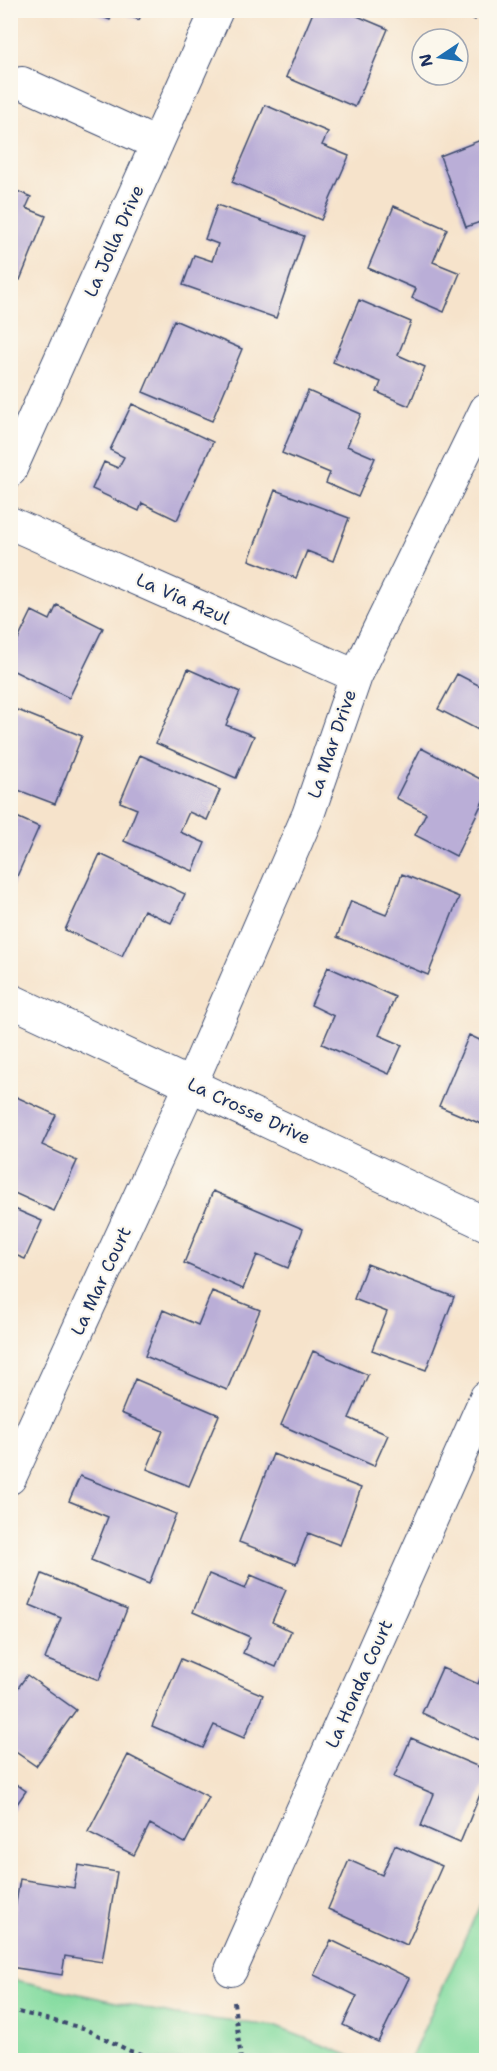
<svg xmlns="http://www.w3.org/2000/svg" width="497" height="2071" font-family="'Shantell Sans',sans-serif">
<rect width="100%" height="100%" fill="#fbf7ec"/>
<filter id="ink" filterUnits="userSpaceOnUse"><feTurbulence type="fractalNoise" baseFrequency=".0167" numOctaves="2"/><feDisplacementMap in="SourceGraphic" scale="12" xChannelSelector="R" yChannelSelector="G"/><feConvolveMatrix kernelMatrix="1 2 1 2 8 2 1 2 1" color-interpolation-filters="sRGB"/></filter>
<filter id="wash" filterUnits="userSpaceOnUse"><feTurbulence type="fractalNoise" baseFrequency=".008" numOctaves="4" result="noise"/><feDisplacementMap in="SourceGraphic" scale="24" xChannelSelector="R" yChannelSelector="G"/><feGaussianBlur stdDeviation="1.35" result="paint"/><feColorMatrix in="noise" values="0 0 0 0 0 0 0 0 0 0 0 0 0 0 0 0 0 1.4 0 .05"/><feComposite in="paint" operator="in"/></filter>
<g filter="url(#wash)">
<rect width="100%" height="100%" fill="#f6e3cb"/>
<path fill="#85dca0" stroke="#50867f" stroke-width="1.5" d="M 486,1892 L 486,2060 L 410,2060 Z
M 11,1979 L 175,2015 L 274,2026 L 361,2060 L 11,2060 Z"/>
<g id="blocks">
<path fill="#baaed7" d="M 86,10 L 114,10 L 110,20 Z
M 115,10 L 143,10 L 139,20 Z
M 314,10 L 343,10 L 388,29 L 355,107 L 286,77 Z
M 454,10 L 479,10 L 475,20 Z
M 265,105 L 328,132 L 322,145 L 349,156 L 321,220 L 232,182 Z
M 486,138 L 486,220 L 466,227 L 440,156 Z
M 10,188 L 31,197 L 26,208 L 46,216 L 20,280 L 10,276 Z
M 217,205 L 304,236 L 276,318 L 183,285 L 194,255 L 212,261 L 218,244 L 205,239 Z
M 394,206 L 447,229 L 433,262 L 460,273 L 444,312 L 412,298 L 416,289 L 368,268 Z
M 359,300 L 411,322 L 398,355 L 425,367 L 409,406 L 377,392 L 381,382 L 333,362 Z
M 174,320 L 242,349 L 212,421 L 143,392 Z
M 308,391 L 361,414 L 347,446 L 375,458 L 358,497 L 326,483 L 330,473 L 282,453 Z
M 132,404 L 213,442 L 177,520 L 142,503 L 139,511 L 92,489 L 104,462 L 118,468 L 124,457 L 110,450 Z
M 275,490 L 349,518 L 333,561 L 307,551 L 296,578 L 249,560 Z
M 57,605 L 103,628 L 69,698 L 10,669 L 10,656 L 32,611 L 50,620 Z
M 188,669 L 240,692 L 226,725 L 254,736 L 236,778 L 156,743 Z
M 457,674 L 484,688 L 486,683 L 486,734 L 438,709 Z
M 10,707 L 82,736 L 55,804 L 10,787 Z
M 421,748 L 486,782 L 486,795 L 456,856 L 415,835 L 426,813 L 396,798 Z
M 140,755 L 220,790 L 207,820 L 189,812 L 180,832 L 205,843 L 193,871 L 124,841 L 137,809 L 120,802 Z
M 10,814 L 39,827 L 10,892 Z
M 100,854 L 185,894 L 171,923 L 144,910 L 122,956 L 65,930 Z
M 402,874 L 459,897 L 428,975 L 337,937 L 351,901 L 386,915 Z
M 328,967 L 395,997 L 379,1035 L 402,1045 L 389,1074 L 322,1044 L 334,1016 L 311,1005 Z
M 469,1035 L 486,1043 L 486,1126 L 439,1106 Z
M 10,1094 L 56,1115 L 42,1145 L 77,1161 L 54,1211 L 10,1191 Z
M 213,1191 L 303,1229 L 288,1268 L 257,1255 L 243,1289 L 184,1263 Z
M 10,1207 L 42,1221 L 25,1259 L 10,1253 Z
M 367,1264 L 454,1297 L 426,1370 L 372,1350 L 387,1312 L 354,1299 Z
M 212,1291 L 260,1310 L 227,1390 L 145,1356 L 163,1310 L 198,1325 Z
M 313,1351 L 368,1375 L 349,1418 L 388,1435 L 374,1466 L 281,1425 Z
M 135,1379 L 219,1415 L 189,1486 L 147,1469 L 163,1431 L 121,1413 Z
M 273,1454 L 361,1488 L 340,1545 L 308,1533 L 296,1564 L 239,1542 Z
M 80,1476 L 176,1514 L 149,1584 L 91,1560 L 108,1517 L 69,1501 Z
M 42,1574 L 127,1609 L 99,1680 L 45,1659 L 61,1618 L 30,1605 Z
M 209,1574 L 245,1589 L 251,1575 L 286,1590 L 272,1622 L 291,1631 L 276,1667 L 243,1653 L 250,1637 L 193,1612 Z
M 181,1659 L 263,1695 L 244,1738 L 214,1725 L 203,1748 L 152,1726 Z
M 486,1665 L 486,1743 L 422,1713 L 442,1668 L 478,1684 Z
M 27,1675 L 76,1710 L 36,1766 L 10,1748 L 10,1693 L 13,1695 Z
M 411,1738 L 486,1770 L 486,1780 L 460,1843 L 421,1826 L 434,1794 L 394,1777 Z
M 128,1755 L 209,1797 L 185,1843 L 150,1824 L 134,1855 L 88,1832 Z
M 10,1780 L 26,1791 L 10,1814 Z
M 395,1845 L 442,1866 L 407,1945 L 328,1909 L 349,1860 L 382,1875 Z
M 78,1865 L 117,1872 L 102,1962 L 65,1956 L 62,1975 L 10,1967 L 10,1939 L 20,1879 L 74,1888 Z
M 331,1940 L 409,1978 L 378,2042 L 343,2025 L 357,1996 L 314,1975 Z"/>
</g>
</g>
<g filter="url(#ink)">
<use href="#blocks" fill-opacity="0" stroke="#3c4a6e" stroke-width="1.5"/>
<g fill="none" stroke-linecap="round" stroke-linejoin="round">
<defs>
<path id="minor" d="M 22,83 L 157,144
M 10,471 L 217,10
M 10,523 L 356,676
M 10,1478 L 191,1084 L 308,815 L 356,676 L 486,409
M 231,1970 L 486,1397"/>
<path id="tertiary" d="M 10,1000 L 486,1224"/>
</defs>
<use href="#minor" stroke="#3c4a6e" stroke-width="34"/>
<use href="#tertiary" stroke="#3c4a6e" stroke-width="35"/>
<path stroke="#3c4a6e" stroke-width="4" stroke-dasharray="4.5 4.5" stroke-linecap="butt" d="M 234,2002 L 241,2060
M 10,2010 L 83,2028 L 130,2051 L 150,2056 L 155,2060
M 482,2060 L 486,2058"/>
<use href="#minor" stroke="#fff" stroke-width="32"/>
<use href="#tertiary" stroke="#fff" stroke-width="33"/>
</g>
</g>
<g text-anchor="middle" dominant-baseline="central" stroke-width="4.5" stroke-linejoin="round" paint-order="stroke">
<g font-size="18" fill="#1b2f5e" stroke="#fbf7ec">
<text transform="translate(114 241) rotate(-66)">La Jolla Drive</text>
<text transform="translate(183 599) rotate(24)">La Via Azul</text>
<text transform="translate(332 744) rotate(-71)">La Mar Drive</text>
<text transform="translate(249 1111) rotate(25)">La Crosse Drive</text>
<text transform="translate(101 1281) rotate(-65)">La Mar Court</text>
<text transform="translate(359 1684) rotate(-66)">La Honda Court</text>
</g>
</g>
<rect width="497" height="2071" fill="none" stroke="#fbf7ec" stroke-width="36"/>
<g transform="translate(440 57) rotate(257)"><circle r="28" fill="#fbf7ec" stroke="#a1a7b3" stroke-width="1.5"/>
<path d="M0-4.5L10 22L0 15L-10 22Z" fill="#1f6fb2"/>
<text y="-9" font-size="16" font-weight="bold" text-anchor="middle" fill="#1b2f5e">N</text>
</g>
</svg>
